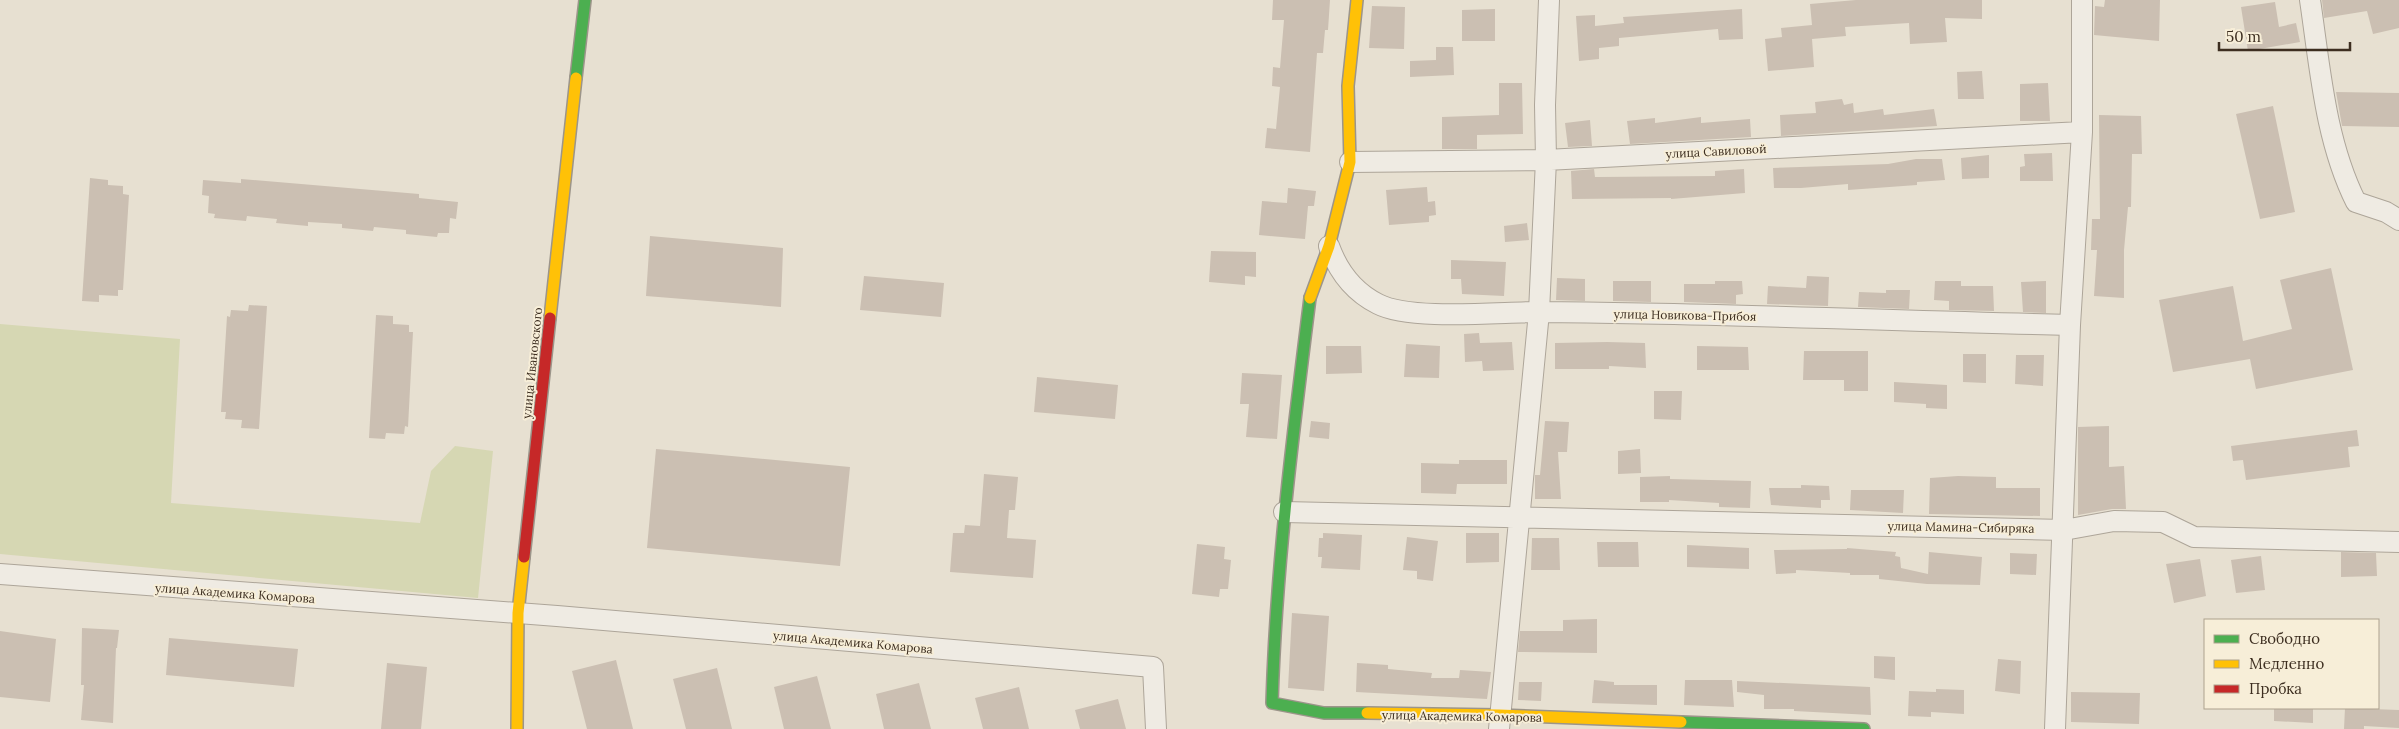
<svg xmlns="http://www.w3.org/2000/svg" width="2399" height="729" font-family="Lora,serif">
<rect width="100%" height="100%" fill="#e7e0d1"/>
<path fill="#d6d7b3" d="M 0,324 L 180,339 L 171,503 L 420,523 L 431,471 L 455,446 L 493,451 L 478,598 L 0,554 Z"/>
<path fill="#cbbfb2" d="M 1273,0 L 1330,0 L 1328,30 L 1325,30 L 1323,53 L 1317,53 L 1310,152 L 1265,148 L 1267,128 L 1276,129 L 1280,87 L 1272,86 L 1273,67 L 1280,68 L 1284,20 L 1272,20 Z
M 1856,0 L 1982,0 L 1982,19 L 1945,18 L 1947,42 L 1910,44 L 1909,23 L 1845,27 L 1846,36 L 1812,39 L 1814,67 L 1768,71 L 1765,39 L 1782,37 L 1781,28 L 1812,25 L 1810,4 Z
M 2105,0 L 2160,0 L 2159,41 L 2094,35 L 2095,6 L 2104,7 Z
M 2322,0 L 2399,0 L 2399,28 L 2373,34 L 2367,11 L 2324,18 Z
M 2275,2 L 2279,27 L 2296,23 L 2300,42 L 2248,51 L 2241,7 Z
M 1372,6 L 1405,7 L 1404,49 L 1369,48 Z
M 1495,9 L 1495,41 L 1462,41 L 1462,10 Z
M 1742,9 L 1743,39 L 1719,40 L 1718,29 L 1619,38 L 1619,46 L 1599,48 L 1599,59 L 1579,61 L 1576,16 L 1595,15 L 1595,26 L 1624,23 L 1623,17 Z
M 1436,47 L 1453,47 L 1454,75 L 1410,77 L 1410,61 L 1436,60 Z
M 1982,71 L 1984,99 L 1958,99 L 1957,72 Z
M 1499,83 L 1522,83 L 1523,134 L 1477,135 L 1477,149 L 1442,149 L 1442,117 L 1499,115 Z
M 2048,83 L 2050,121 L 2020,121 L 2020,84 Z
M 2336,92 L 2399,93 L 2399,127 L 2342,126 Z
M 1842,99 L 1844,105 L 1853,103 L 1854,113 L 1883,109 L 1884,115 L 1934,109 L 1937,126 L 1781,136 L 1780,115 L 1816,113 L 1815,102 Z
M 2273,106 L 2295,212 L 2260,219 L 2236,114 Z
M 2099,115 L 2141,116 L 2142,154 L 2132,154 L 2131,207 L 2128,207 L 2124,250 L 2124,298 L 2094,296 L 2097,250 L 2091,250 L 2092,219 L 2100,219 Z
M 1701,117 L 1701,123 L 1750,119 L 1751,137 L 1630,144 L 1627,121 L 1655,118 L 1655,123 Z
M 1590,120 L 1592,146 L 1568,147 L 1565,123 Z
M 2052,153 L 2053,181 L 2020,181 L 2020,167 L 2025,166 L 2024,154 Z
M 1989,155 L 1989,178 L 1962,179 L 1961,158 Z
M 1916,159 L 1942,159 L 1945,180 L 1917,182 L 1917,185 L 1848,190 L 1848,184 L 1801,188 L 1774,188 L 1773,168 L 1888,164 Z
M 1594,169 L 1595,177 L 1599,177 L 1715,176 L 1715,171 L 1744,169 L 1745,193 L 1671,199 L 1671,198 L 1572,199 L 1571,171 Z
M 90,178 L 108,180 L 108,185 L 123,186 L 123,194 L 129,195 L 123,290 L 118,290 L 118,296 L 99,295 L 99,302 L 82,301 Z
M 241,179 L 419,194 L 419,198 L 458,202 L 456,219 L 450,218 L 449,233 L 438,233 L 437,237 L 406,234 L 406,230 L 374,227 L 373,231 L 342,228 L 342,224 L 308,222 L 308,226 L 276,223 L 277,219 L 247,216 L 246,221 L 214,218 L 215,214 L 208,213 L 209,196 L 202,195 L 203,180 L 241,183 Z
M 1427,187 L 1428,202 L 1435,201 L 1436,215 L 1429,216 L 1429,222 L 1389,225 L 1386,190 Z
M 1288,188 L 1316,191 L 1314,206 L 1308,206 L 1305,239 L 1259,235 L 1262,201 L 1287,203 Z
M 1527,223 L 1529,240 L 1505,242 L 1504,226 Z
M 650,236 L 783,248 L 781,307 L 646,296 Z
M 1211,251 L 1256,252 L 1256,277 L 1245,276 L 1245,285 L 1209,282 Z
M 1451,260 L 1506,262 L 1504,296 L 1462,294 L 1461,279 L 1451,279 Z
M 2331,268 L 2353,370 L 2256,389 L 2250,359 L 2173,372 L 2159,300 L 2233,286 L 2243,341 L 2292,329 L 2280,280 Z
M 864,276 L 944,283 L 941,317 L 860,310 Z
M 1807,276 L 1829,277 L 1828,306 L 1767,304 L 1768,286 L 1806,288 Z
M 1557,278 L 1585,279 L 1585,301 L 1556,300 Z
M 1613,281 L 1651,281 L 1651,302 L 1613,301 Z
M 1715,281 L 1742,281 L 1743,294 L 1736,295 L 1736,304 L 1684,302 L 1684,284 L 1715,284 Z
M 1935,281 L 1961,281 L 1961,286 L 1993,286 L 1994,311 L 1949,310 L 1949,301 L 1934,300 Z
M 2046,281 L 2046,313 L 2023,312 L 2021,282 Z
M 1886,290 L 1910,290 L 1909,309 L 1858,307 L 1859,292 L 1886,293 Z
M 249,305 L 267,306 L 259,429 L 241,428 L 242,420 L 225,419 L 226,412 L 221,412 L 227,316 L 230,317 L 231,310 L 248,311 Z
M 376,315 L 393,316 L 393,324 L 409,325 L 409,332 L 413,332 L 408,427 L 405,426 L 404,434 L 386,433 L 385,439 L 369,438 Z
M 1479,333 L 1480,343 L 1512,342 L 1514,370 L 1483,371 L 1482,361 L 1465,362 L 1464,334 Z
M 1607,342 L 1645,343 L 1646,368 L 1609,366 L 1609,369 L 1555,369 L 1555,343 Z
M 1406,344 L 1440,346 L 1439,378 L 1404,377 Z
M 1326,346 L 1361,346 L 1362,373 L 1326,374 Z
M 1697,346 L 1748,347 L 1749,370 L 1697,370 Z
M 1804,351 L 1868,351 L 1868,391 L 1844,391 L 1844,380 L 1803,380 Z
M 1963,354 L 1986,354 L 1986,383 L 1963,382 Z
M 2016,355 L 2044,355 L 2043,386 L 2015,384 Z
M 1242,373 L 1282,375 L 1277,439 L 1246,437 L 1249,404 L 1240,404 Z
M 1037,377 L 1118,385 L 1115,419 L 1034,412 Z
M 1894,382 L 1947,385 L 1947,409 L 1926,408 L 1926,404 L 1894,402 Z
M 1654,391 L 1682,391 L 1681,420 L 1654,419 Z
M 1311,421 L 1330,423 L 1329,439 L 1309,437 Z
M 1545,421 L 1569,422 L 1567,452 L 1558,452 L 1561,499 L 1535,499 L 1535,475 L 1540,475 Z
M 2109,426 L 2109,467 L 2124,466 L 2126,509 L 2112,509 L 2078,515 L 2078,427 Z
M 2357,430 L 2359,446 L 2348,447 L 2350,467 L 2246,480 L 2243,460 L 2233,461 L 2231,446 Z
M 656,449 L 850,467 L 840,566 L 647,548 Z
M 1640,449 L 1641,473 L 1618,474 L 1618,451 Z
M 1459,460 L 1507,460 L 1507,484 L 1457,484 L 1456,494 L 1421,493 L 1421,463 L 1459,464 Z
M 984,474 L 1018,477 L 1015,510 L 1009,510 L 1007,538 L 1036,540 L 1033,578 L 950,572 L 953,533 L 964,533 L 965,525 L 980,526 Z
M 1670,476 L 1670,479 L 1751,481 L 1750,508 L 1719,507 L 1719,503 L 1669,500 L 1669,502 L 1640,502 L 1640,477 Z
M 1958,476 L 1996,477 L 1996,488 L 2040,488 L 2040,516 L 1929,514 L 1930,478 Z
M 1801,485 L 1829,486 L 1830,500 L 1821,500 L 1821,508 L 1771,505 L 1769,488 L 1801,488 Z
M 1851,490 L 1904,490 L 1903,513 L 1850,510 Z
M 1323,533 L 1362,535 L 1360,570 L 1321,568 L 1322,557 L 1318,557 L 1319,538 L 1323,538 Z
M 1466,533 L 1499,533 L 1499,562 L 1466,563 Z
M 1407,537 L 1438,541 L 1433,581 L 1417,579 L 1417,571 L 1403,570 Z
M 1532,538 L 1559,538 L 1560,570 L 1531,570 Z
M 1597,542 L 1638,542 L 1639,567 L 1598,567 Z
M 1197,544 L 1225,547 L 1224,559 L 1231,560 L 1228,589 L 1220,589 L 1219,597 L 1192,594 Z
M 1687,545 L 1749,548 L 1749,569 L 1687,567 Z
M 1847,548 L 1896,552 L 1895,556 L 1900,557 L 1901,568 L 1928,574 L 1929,552 L 1982,557 L 1980,585 L 1927,584 L 1879,579 L 1879,575 L 1850,575 L 1850,573 L 1796,570 L 1796,573 L 1776,574 L 1774,550 L 1847,549 Z
M 2341,552 L 2376,553 L 2377,576 L 2341,577 Z
M 2010,553 L 2037,554 L 2036,575 L 2010,574 Z
M 2261,556 L 2265,590 L 2236,593 L 2231,560 Z
M 2200,559 L 2206,596 L 2174,603 L 2166,564 Z
M 1292,613 L 1329,616 L 1324,691 L 1288,688 Z
M 1597,619 L 1597,653 L 1518,652 L 1520,631 L 1563,631 L 1563,620 Z
M 82,628 L 119,630 L 117,648 L 116,648 L 113,723 L 81,720 L 84,685 L 81,685 Z
M 0,631 L 56,639 L 50,702 L 0,697 Z
M 169,638 L 298,649 L 294,687 L 166,675 Z
M 1874,656 L 1895,657 L 1895,680 L 1874,678 Z
M 1998,659 L 2021,661 L 2020,694 L 1995,691 Z
M 616,660 L 633,729 L 587,729 L 572,671 Z
M 387,663 L 427,667 L 421,729 L 381,729 Z
M 1357,663 L 1388,665 L 1388,669 L 1432,673 L 1431,678 L 1459,678 L 1460,670 L 1491,672 L 1487,699 L 1356,692 Z
M 717,668 L 732,729 L 686,729 L 673,679 Z
M 817,676 L 831,729 L 784,729 L 774,687 Z
M 1594,680 L 1614,682 L 1614,685 L 1657,685 L 1657,705 L 1592,703 Z
M 1685,680 L 1732,680 L 1734,707 L 1684,705 Z
M 1737,681 L 1870,687 L 1871,715 L 1794,711 L 1794,709 L 1764,709 L 1764,695 L 1737,692 Z
M 1519,682 L 1542,682 L 1541,701 L 1518,700 Z
M 919,683 L 931,729 L 884,729 L 876,694 Z
M 1019,687 L 1029,729 L 983,729 L 975,698 Z
M 1936,689 L 1964,690 L 1964,714 L 1931,712 L 1931,717 L 1908,716 L 1909,691 L 1936,692 Z
M 2071,692 L 2140,693 L 2139,724 L 2071,722 Z
M 1118,699 L 1126,729 L 1080,729 L 1075,710 Z
M 2274,708 L 2313,708 L 2313,723 L 2274,721 Z
M 2345,708 L 2399,710 L 2399,728 L 2364,726 L 2364,729 L 2344,729 Z"/>
<g fill="none" stroke-linecap="round" stroke-linejoin="round">
<defs>
<path id="street" d="M 2310,0 C 2320,67 2325,140 2356,202 L 2386,212 L 2399,220
M 1350,162 L 1546,160 L 2082,132
M 1329,246 C 1338,271 1354,292 1378,304 C 1411,321 1499,312 1539,312 C 1716,313 1893,321 2070,325
M 1284,512 L 2064,530 L 2114,521 L 2163,522 L 2194,537 L 2399,542
M 0,574 L 557,616 L 1153,667 L 1156,729
M 1499,729 L 1539,312 L 1546,160 L 1545,105 L 1549,0
M 2055,729 L 2070,325 L 2082,132 L 2082,0"/>
<path id="fast" d="M 576,78 L 585,0
M 1310,298 C 1293,433 1276,567 1272,703 L 1324,713 L 1367,713
M 1681,722 L 1864,729"/>
<path id="slow" d="M 1310,298 L 1329,246 L 1350,162 L 1348,86 L 1357,0
M 550,318 L 576,78
M 1367,713 L 1499,715 L 1681,722
M 517,729 L 518,613 L 524,557"/>
<path id="jam" d="M 524,557 L 550,318"/>
</defs>
<use href="#street" stroke="#ada599" stroke-width="22"/>
<use href="#fast" stroke="#9c958a" stroke-width="14"/>
<use href="#slow" stroke="#9c958a" stroke-width="14"/>
<use href="#jam" stroke="#9c958a" stroke-width="14"/>
<use href="#street" stroke="#efebe3" stroke-width="20"/>
<use href="#fast" stroke="#4caf50" stroke-width="11"/>
<use href="#slow" stroke="#ffc107" stroke-width="11"/>
<use href="#jam" stroke="#c62828" stroke-width="11"/>
</g>
<g text-anchor="middle" dominant-baseline="central" stroke-width="4" stroke-linejoin="round" paint-order="stroke">
<g font-size="12" fill="#3d2e20" stroke="#f7eed8">
<text transform="translate(1716 151) rotate(-3)">улица Савиловой</text>
<text transform="translate(1685 315) rotate(1)">улица Новикова-Прибоя</text>
<text transform="translate(532 363) rotate(-84)">улица Ивановского</text>
<text transform="translate(1961 527) rotate(1)">улица Мамина-Сибиряка</text>
<text transform="translate(235 593) rotate(4)">улица Академика Комарова</text>
<text transform="translate(853 642) rotate(5)">улица Академика Комарова</text>
<text transform="translate(1462 716) rotate(1)">улица Академика Комарова</text>
</g>
</g>
<rect x="2204" y="619" width="175" height="90" fill="#f7eed8" stroke="#ada18e"/>
<rect x="2214" y="635" width="25" height="8" fill="#4caf50" stroke="#ada18e"/>
<text x="2249" y="644" font-size="15" fill="#3d2e20">Свободно</text>
<rect x="2214" y="660" width="25" height="8" fill="#ffc107" stroke="#ada18e"/>
<text x="2249" y="669" font-size="15" fill="#3d2e20">Медленно</text>
<rect x="2214" y="685" width="25" height="8" fill="#c62828" stroke="#ada18e"/>
<text x="2249" y="694" font-size="15" fill="#3d2e20">Пробка</text>
<path d="M2219 42v8h131v-8" fill="none" stroke="#3d2e20" stroke-width="2.5"/>
<text x="2226" y="42" font-size="15" fill="#3d2e20" stroke="#f7eed8" stroke-width="4" paint-order="stroke">50 m</text>
</svg>
